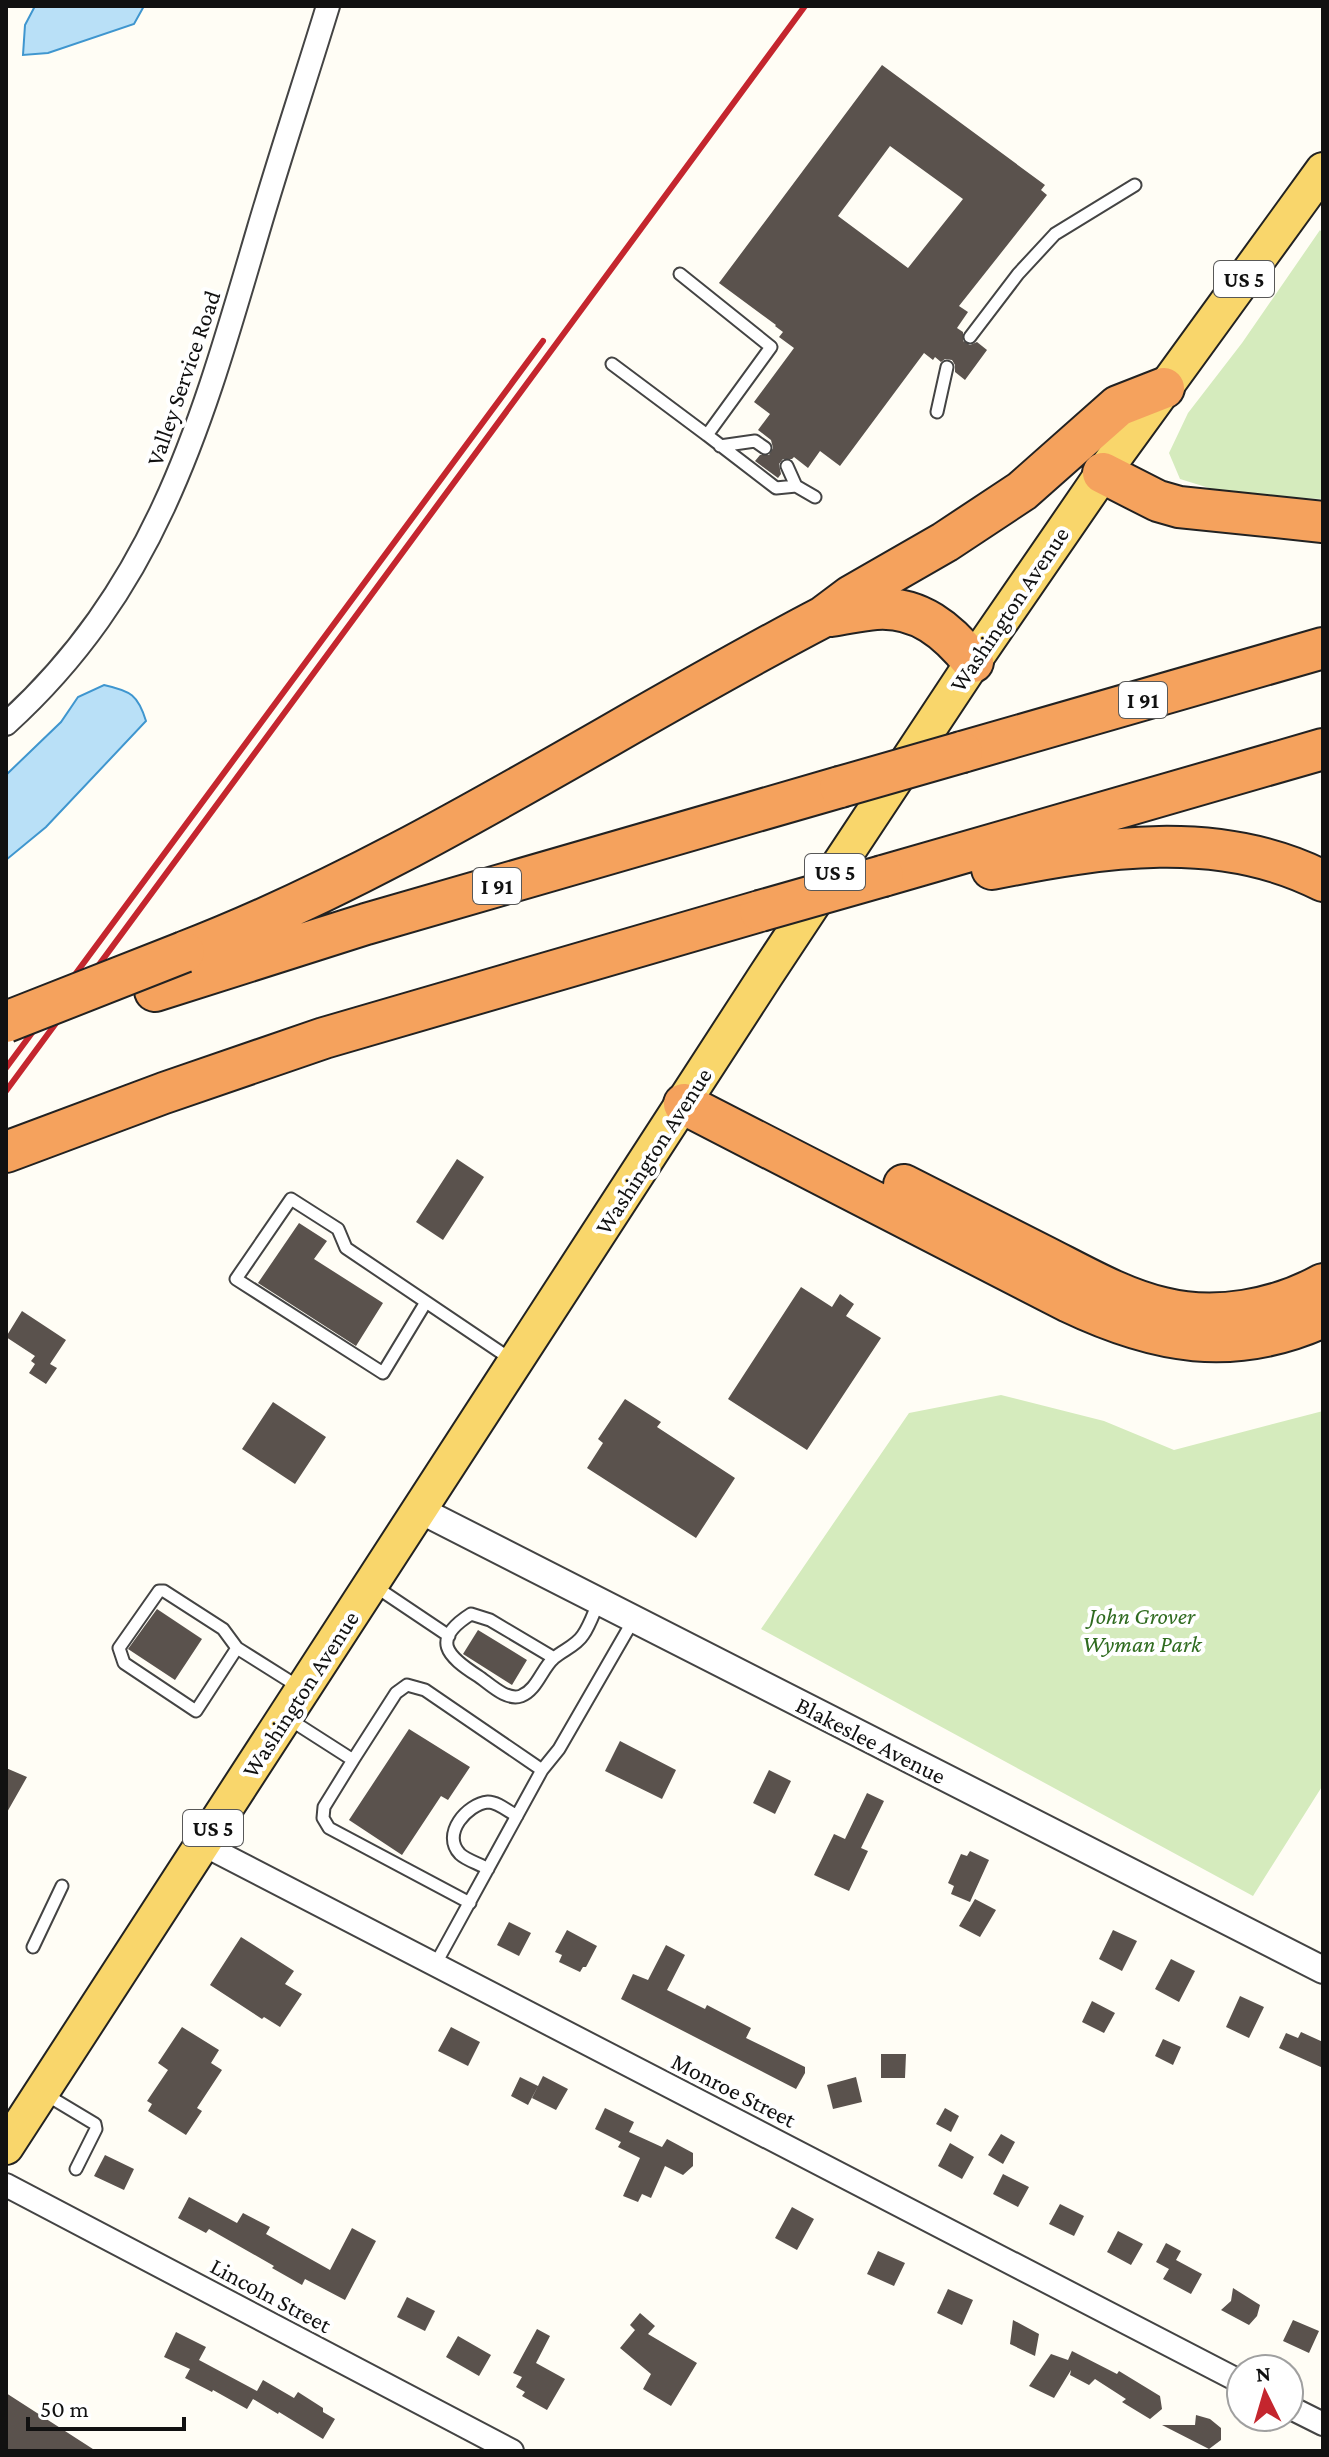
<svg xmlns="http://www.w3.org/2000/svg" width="1329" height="2457" font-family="'Crimson Pro',serif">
<rect width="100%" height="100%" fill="#fffdf5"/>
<path fill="#d5ebbd" d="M 1320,230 L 1323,234 L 1323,499 L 1235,496 L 1180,479 L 1169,453 L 1188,413 L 1242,343 Z
M 1001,1395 L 1104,1421 L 1174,1450 L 1323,1411 L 1323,1785 L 1253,1896 L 761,1629 L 909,1413 Z"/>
<path fill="#b9e0f7" stroke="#3f96cf" stroke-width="2" d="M 35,6 L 144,6 L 134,24 L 48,53 L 23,55 L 25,25 Z
M 104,685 C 131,691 138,695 146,721 L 46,827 L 6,860 L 6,775 L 61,722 L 78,697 Z"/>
<path fill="#5a524d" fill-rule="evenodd" d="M 882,65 L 1045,185 L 1041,190 L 1047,195 L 959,306 L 968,312 L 957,328 L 963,332 L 963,341 L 970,345 L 977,342 L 987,350 L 965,380 L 955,372 L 955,365 L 952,360 L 945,359 L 941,362 L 935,357 L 933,360 L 924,353 L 840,466 L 820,451 L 808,468 L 794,457 L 792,459 L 783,459 L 779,464 L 781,474 L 778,478 L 755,461 L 760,455 L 769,455 L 773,448 L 771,440 L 758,430 L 770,414 L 754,402 L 794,348 L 779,337 L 783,332 L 775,326 L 776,325 L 719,283 ZM 890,146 L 963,199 L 908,268 L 838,216 Z
M 457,1159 L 484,1177 L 443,1240 L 416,1222 Z
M 299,1223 L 327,1241 L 314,1259 L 383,1303 L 356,1346 L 258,1283 Z
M 801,1287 L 832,1307 L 840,1294 L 854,1304 L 846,1316 L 881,1338 L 807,1450 L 728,1399 Z
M 22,1311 L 66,1340 L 50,1364 L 57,1368 L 46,1384 L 29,1373 L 35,1364 L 31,1361 L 35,1356 L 6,1337 Z
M 625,1399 L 661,1422 L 657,1427 L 735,1478 L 696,1538 L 587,1468 L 603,1443 L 598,1439 Z
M 273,1402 L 326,1437 L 295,1484 L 242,1449 Z
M 157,1609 L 202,1639 L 175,1680 L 128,1649 Z
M 478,1630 L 527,1660 L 512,1685 L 463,1654 Z
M 409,1729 L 470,1767 L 448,1800 L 441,1796 L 402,1855 L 349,1820 Z
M 620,1741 L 676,1770 L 662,1799 L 605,1771 Z
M 6,1768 L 27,1777 L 6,1814 Z
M 769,1770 L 791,1781 L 775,1814 L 753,1803 Z
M 867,1793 L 884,1801 L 861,1848 L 868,1851 L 849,1891 L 814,1875 L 834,1834 L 845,1839 Z
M 970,1851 L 989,1860 L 970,1902 L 951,1894 L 954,1886 L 948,1883 L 961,1854 L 967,1856 Z
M 975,1899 L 996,1910 L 980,1937 L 959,1926 Z
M 509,1922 L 531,1933 L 519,1956 L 497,1945 Z
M 567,1930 L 597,1946 L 586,1967 L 583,1967 L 580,1972 L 559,1962 L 562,1955 L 555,1952 Z
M 1113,1930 L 1137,1941 L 1122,1971 L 1099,1959 Z
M 241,1937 L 294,1971 L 285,1984 L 302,1994 L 280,2027 L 264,2017 L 262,2019 L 210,1985 Z
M 666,1945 L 685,1955 L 667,1990 L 705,2009 L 707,2005 L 751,2028 L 746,2038 L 805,2067 L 805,2073 L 796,2089 L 621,1999 L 633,1974 L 648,1980 Z
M 1171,1959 L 1195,1971 L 1179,2002 L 1155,1989 Z
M 1240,1996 L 1264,2007 L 1249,2038 L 1226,2027 Z
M 1092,2001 L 1115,2013 L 1104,2033 L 1082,2022 Z
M 182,2027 L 219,2050 L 211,2063 L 222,2070 L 197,2108 L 202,2111 L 186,2135 L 148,2111 L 152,2104 L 147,2101 L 168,2070 L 158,2063 Z
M 451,2027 L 480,2042 L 468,2066 L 438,2051 Z
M 1301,2032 L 1323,2042 L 1323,2068 L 1279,2048 L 1286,2033 L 1298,2038 Z
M 1163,2039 L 1181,2047 L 1173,2065 L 1155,2056 Z
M 881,2054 L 906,2054 L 905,2078 L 881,2078 Z
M 543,2076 L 568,2089 L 556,2110 L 532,2098 Z
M 520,2077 L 538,2086 L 528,2105 L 511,2096 Z
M 856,2077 L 862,2102 L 833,2109 L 827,2085 Z
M 605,2108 L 634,2122 L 629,2132 L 662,2147 L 667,2139 L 693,2153 L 693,2166 L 683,2175 L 665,2166 L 651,2198 L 642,2194 L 638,2202 L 623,2196 L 640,2158 L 618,2147 L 621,2142 L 595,2129 Z
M 945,2108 L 959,2116 L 951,2132 L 936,2124 Z
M 1001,2134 L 1015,2142 L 1003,2164 L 988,2155 Z
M 950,2143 L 974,2157 L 962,2179 L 938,2166 Z
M 105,2155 L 134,2169 L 124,2190 L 94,2176 Z
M 1003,2174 L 1029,2187 L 1018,2207 L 993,2194 Z
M 189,2197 L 237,2223 L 243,2213 L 270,2227 L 266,2234 L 330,2270 L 352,2228 L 376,2241 L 345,2300 L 305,2279 L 302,2285 L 272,2268 L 274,2266 L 209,2229 L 206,2233 L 178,2218 Z
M 1060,2204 L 1084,2216 L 1074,2236 L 1049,2224 Z
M 792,2207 L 814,2219 L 797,2250 L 775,2238 Z
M 1118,2231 L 1143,2244 L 1131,2265 L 1107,2252 Z
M 1166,2243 L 1181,2251 L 1176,2260 L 1202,2274 L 1191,2294 L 1163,2279 L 1169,2269 L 1156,2262 Z
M 878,2251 L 905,2263 L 894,2286 L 867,2274 Z
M 1233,2288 L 1260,2305 L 1257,2316 L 1249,2325 L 1221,2310 L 1231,2301 Z
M 948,2289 L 973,2300 L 962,2325 L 937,2313 Z
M 407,2297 L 435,2311 L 425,2331 L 397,2317 Z
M 640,2313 L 655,2326 L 648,2334 L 697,2363 L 671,2406 L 643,2389 L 651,2374 L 620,2348 L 635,2330 L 630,2325 Z
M 1013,2320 L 1039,2334 L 1035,2356 L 1010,2344 Z
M 1293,2320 L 1319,2331 L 1309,2353 L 1283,2341 Z
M 537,2329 L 550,2336 L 536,2363 L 565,2379 L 547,2410 L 522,2396 L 525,2392 L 516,2387 L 522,2377 L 513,2373 Z
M 176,2332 L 206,2347 L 199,2360 L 257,2391 L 263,2380 L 294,2398 L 298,2392 L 323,2408 L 323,2412 L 335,2419 L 323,2439 L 279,2412 L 278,2414 L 253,2399 L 247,2409 L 213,2390 L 212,2392 L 185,2378 L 190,2369 L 164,2357 Z
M 458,2336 L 491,2355 L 479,2376 L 446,2357 Z
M 1072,2351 L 1117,2374 L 1119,2371 L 1160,2396 L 1162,2409 L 1150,2419 L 1122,2402 L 1126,2399 L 1095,2379 L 1089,2385 L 1070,2375 L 1071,2370 L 1054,2398 L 1029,2386 L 1051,2354 L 1068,2360 Z
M 6,2393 L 96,2451 L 6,2451 Z
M 1196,2415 L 1210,2419 L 1221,2428 L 1221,2440 L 1209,2449 L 1162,2425 L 1195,2425 Z"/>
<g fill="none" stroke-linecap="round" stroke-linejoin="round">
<defs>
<path id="service" d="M 680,274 L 771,347 L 707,435 L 776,488 L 796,486 L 815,497
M 970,337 L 1018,274 L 1055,234 L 1135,185
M 612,364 L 707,435
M 937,412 L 947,367
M 720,446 L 755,441 L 765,448
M 787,466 L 796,486
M 426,1302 L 383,1373 L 236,1279 L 291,1199 L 338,1229 L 346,1248 L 512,1360
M 373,1585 L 449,1636
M 237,1648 L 196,1711 L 124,1663 L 119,1648 L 159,1591 L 164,1591 L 223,1629 L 237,1648 L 299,1687
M 554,1658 L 490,1620 L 471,1614 C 430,1640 447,1656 478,1676 C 490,1684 506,1701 521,1696 C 537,1690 542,1668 554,1658 C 563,1650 576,1646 583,1635 C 590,1625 594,1612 599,1601
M 289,1719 L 353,1760 L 396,1693 L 407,1685 L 425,1690 L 542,1770 L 435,1965
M 353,1760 L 324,1807 L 323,1818 L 329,1828 L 470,1903
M 542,1770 L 559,1749 L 634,1619
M 488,1869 C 480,1864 466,1860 460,1854 C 441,1834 467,1804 488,1802 C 498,1802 509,1812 517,1816
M 33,1947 L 62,1886
M 45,2094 L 95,2124 L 96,2129 L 76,2169"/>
<path id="minor" d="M 6,724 C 158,586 202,421 258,231 C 280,156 305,81 328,6
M 202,1844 L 1241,2382
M 6,2185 L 512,2451
M 1289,2407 L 1323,2424"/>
<path id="tertiary" d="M 420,1510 L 1323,1970"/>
<path id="primary" d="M 6,2147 L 766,975 L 973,662 L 1103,473 L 1323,170"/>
<path id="motorway" d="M 1103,473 L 1158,501 L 1179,507 L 1323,522
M 831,616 C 846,614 861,610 876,609 C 919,606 948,631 973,662
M 962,752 L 1323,648
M 992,869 C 1101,847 1219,828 1323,881
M 883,876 L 1323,749
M 184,952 C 409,865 610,728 823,617 L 851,596 L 945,542 L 1022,491 L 1118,406 L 1164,388
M 155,991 L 366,924 L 840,787
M 684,1104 L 1069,1302 C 1155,1343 1233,1358 1323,1317
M 6,1152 L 164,1093 L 324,1038 L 760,911
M 904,1185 C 949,1208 995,1231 1040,1254 C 1080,1274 1120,1298 1163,1308 C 1215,1321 1276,1310 1323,1284"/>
</defs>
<use href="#service" stroke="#444" stroke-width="15"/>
<use href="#minor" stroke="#444" stroke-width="26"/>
<use href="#tertiary" stroke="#444" stroke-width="30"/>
<use href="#primary" stroke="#222" stroke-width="38"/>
<use href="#motorway" stroke="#222" stroke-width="44"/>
<use href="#service" stroke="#fff" stroke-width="11"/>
<use href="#minor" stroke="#fff" stroke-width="22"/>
<use href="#tertiary" stroke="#fff" stroke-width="26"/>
<use href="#primary" stroke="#f9d66b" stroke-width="34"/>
<use href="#motorway" stroke="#f5a25d" stroke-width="40"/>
<path stroke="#c4262e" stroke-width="6" d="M 6,1068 L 543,341
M 6,1091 L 805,6"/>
<defs>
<path id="motorway-bridge" d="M 840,787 L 962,752
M 760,911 L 883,876
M 6,1022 L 184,952"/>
</defs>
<use href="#motorway-bridge" stroke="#222" stroke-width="44" stroke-linecap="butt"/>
<use href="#motorway-bridge" stroke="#f5a25d" stroke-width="40"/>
</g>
<g text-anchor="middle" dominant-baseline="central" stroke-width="8" stroke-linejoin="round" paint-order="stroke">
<g fill="#fff" stroke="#585858" stroke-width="2">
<rect x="1214" y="261" width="60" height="36" rx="6"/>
<rect x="1119" y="682" width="48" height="36" rx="6"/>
<rect x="805" y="854" width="60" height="36" rx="6"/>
<rect x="473" y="868" width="48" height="36" rx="6"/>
<rect x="183" y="1810" width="60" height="36" rx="6"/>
</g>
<g font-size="22" font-weight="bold" fill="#111">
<text x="1244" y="279">US 5</text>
<text x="1143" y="700">I 91</text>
<text x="835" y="872">US 5</text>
<text x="497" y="886">I 91</text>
<text x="213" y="1828">US 5</text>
</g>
<g font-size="24" fill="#111" stroke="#fff">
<text transform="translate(183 378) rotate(-71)">Valley Service Road</text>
<text transform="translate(1009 609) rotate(-56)">Washington Avenue</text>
<text transform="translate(653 1151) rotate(-57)">Washington Avenue</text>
<text transform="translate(300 1694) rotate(-57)">Washington Avenue</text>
<text transform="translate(871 1740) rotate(27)">Blakeslee Avenue</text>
<text transform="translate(734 2090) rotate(27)">Monroe Street</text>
<text transform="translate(271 2295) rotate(28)">Lincoln Street</text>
</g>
<g font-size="24" font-style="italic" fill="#2f6b1f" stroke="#fff">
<text x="1142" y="1615">John Grover<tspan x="1142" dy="28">Wyman Park</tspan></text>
</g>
</g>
<rect width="1329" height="2457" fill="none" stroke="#111111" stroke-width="16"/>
<g transform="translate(1265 2393) rotate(355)"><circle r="38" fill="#ffffff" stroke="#a0a0a0" stroke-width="2"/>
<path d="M0-6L14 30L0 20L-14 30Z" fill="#c4262e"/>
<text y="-12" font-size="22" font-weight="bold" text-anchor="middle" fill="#111111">N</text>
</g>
<path d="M28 2417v12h156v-12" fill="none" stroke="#111111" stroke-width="4"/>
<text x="40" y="2417" font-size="24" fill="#111111" stroke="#ffffff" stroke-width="6" paint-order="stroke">50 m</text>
</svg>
